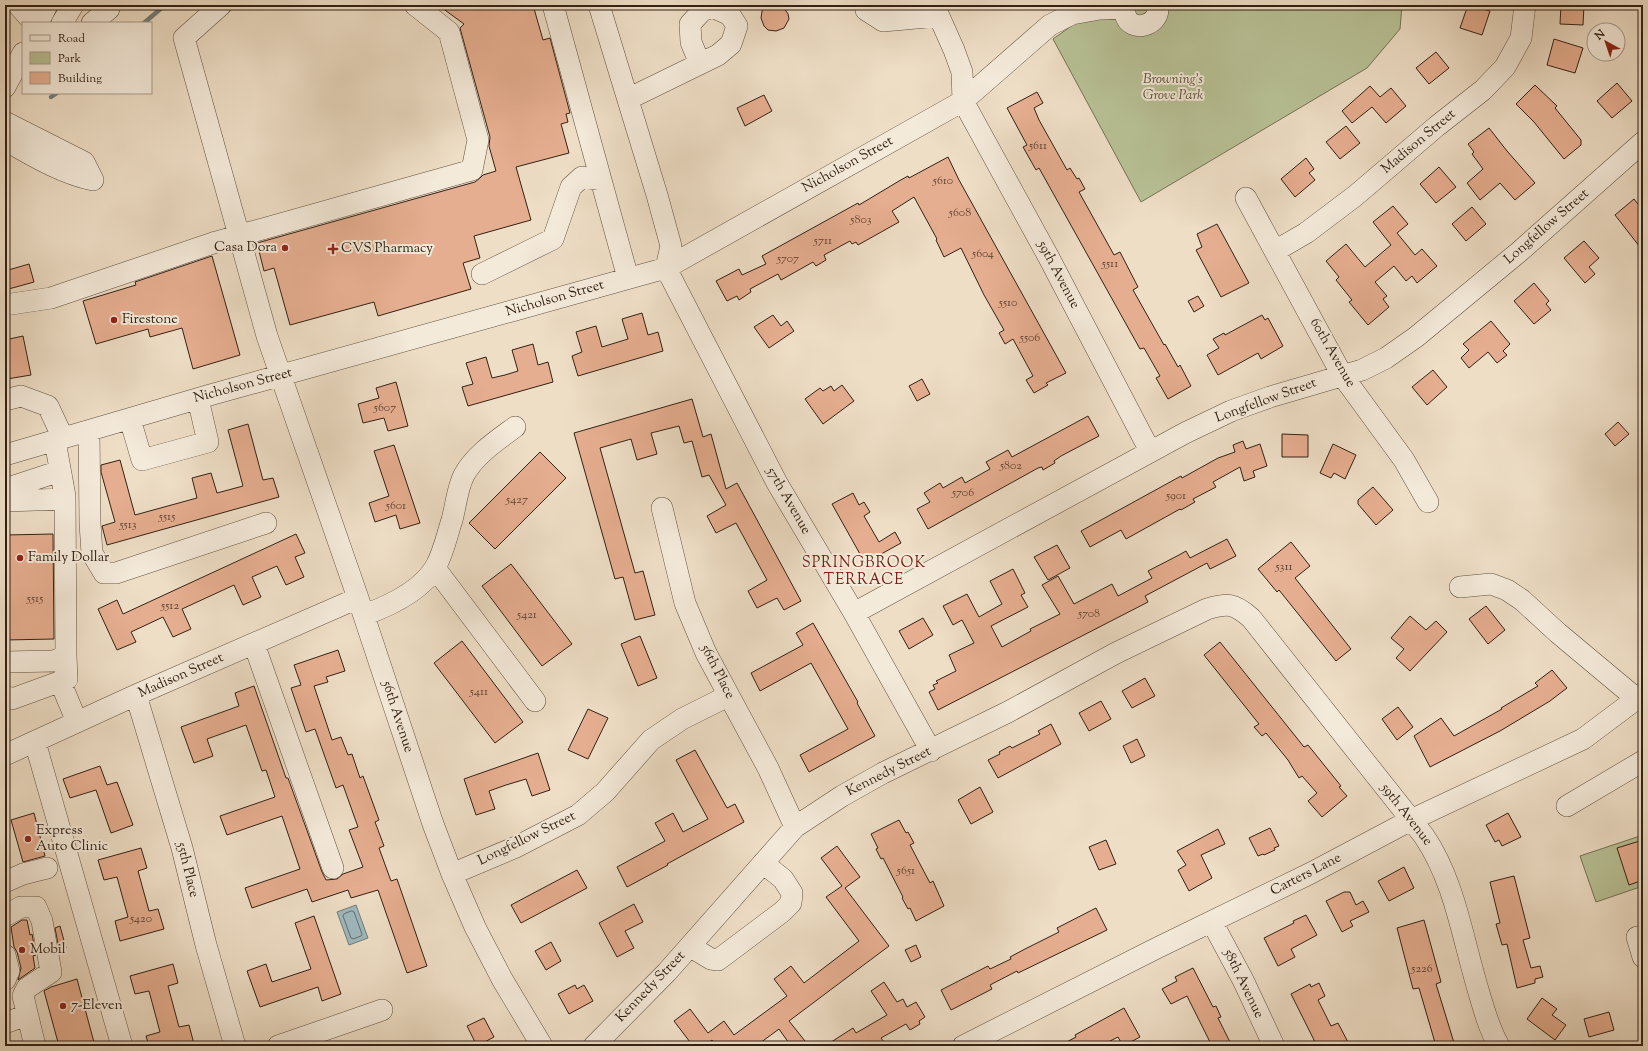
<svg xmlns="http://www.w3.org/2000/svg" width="1648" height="1051" font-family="'Sorts Mill Goudy',serif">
<rect width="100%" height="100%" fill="#eedec6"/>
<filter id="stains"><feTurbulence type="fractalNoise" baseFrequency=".005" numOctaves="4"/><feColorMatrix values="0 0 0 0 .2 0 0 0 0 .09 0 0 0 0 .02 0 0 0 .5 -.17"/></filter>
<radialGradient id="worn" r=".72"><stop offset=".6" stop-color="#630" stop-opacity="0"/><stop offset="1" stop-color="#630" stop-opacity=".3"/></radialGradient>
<path fill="#b8c196" stroke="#757155" d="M 1101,5 L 1402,5 L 1400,29 L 1367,68 L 1141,202 L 1053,39 Z
M 1643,835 L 1643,886 L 1596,902 L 1580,856 Z"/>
<path fill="#9eb9bf" stroke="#737c7b" d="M 356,905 L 368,938 L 349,945 L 337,912 Z"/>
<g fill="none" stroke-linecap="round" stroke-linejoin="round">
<path stroke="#686d6a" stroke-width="1" d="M 352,911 L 354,912 L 362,934 L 361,936 L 353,939 L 351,938 L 343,916 L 344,914 Z"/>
<path stroke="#737c7b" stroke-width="4.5" d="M 144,23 L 165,5
M 51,97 L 57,93"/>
</g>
<path fill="#e6ae90" stroke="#322114" d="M 438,5 L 533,5 L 543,40 L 550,38 L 570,113 L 566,114 L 568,122 L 561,124 L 569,153 L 516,167 L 531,220 L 474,236 L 480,258 L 463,263 L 471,289 L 378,316 L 374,302 L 290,325 L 274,268 L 264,271 L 257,243 L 475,182 L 480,178 L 483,175 L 496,171 L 489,146 L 490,137 L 460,28 L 464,24 Z
M 763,5 L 782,5 L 788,14 L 789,19 L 784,28 L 776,31 L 768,30 L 764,26 L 761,18 Z
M 1468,5 L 1490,11 L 1482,35 L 1460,28 Z
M 1561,5 L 1584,5 L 1583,25 L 1560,24 Z
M 1554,39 L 1583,48 L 1575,73 L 1547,65 Z
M 1436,52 L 1449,68 L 1429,84 L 1416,68 Z
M 1617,83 L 1632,101 L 1612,118 L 1597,101 Z
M 1535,85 L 1557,106 L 1555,108 L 1581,140 L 1581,145 L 1564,159 L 1534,122 L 1516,104 Z
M 1370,86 L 1380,97 L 1391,88 L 1406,106 L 1386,123 L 1372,107 L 1352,123 L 1342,111 Z
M 1037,92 L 1043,103 L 1034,108 L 1039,120 L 1067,170 L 1070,168 L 1077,179 L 1079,178 L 1085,189 L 1079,192 L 1114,255 L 1120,252 L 1138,287 L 1133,290 L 1164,345 L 1165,344 L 1178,367 L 1180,365 L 1191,386 L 1168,399 L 1156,378 L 1160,376 L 1144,348 L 1140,349 L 1039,168 L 1036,170 L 1023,147 L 1027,145 L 1007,108 Z
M 764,95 L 772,111 L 745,126 L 737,108 Z
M 1346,126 L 1360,143 L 1340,159 L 1326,142 Z
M 1489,128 L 1507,151 L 1535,183 L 1515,200 L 1500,183 L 1480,200 L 1467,183 L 1483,169 L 1472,154 L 1474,152 L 1468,144 Z
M 948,157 L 959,180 L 1066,373 L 1046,383 L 1048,385 L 1034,393 L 1026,380 L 1033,376 L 1013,339 L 1005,344 L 999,333 L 1004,330 L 984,295 L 961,248 L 944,257 L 936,240 L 937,239 L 914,197 L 892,211 L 899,222 L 858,245 L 856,242 L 852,244 L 850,241 L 824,255 L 826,260 L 816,266 L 813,262 L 781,280 L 778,274 L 750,289 L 751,292 L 739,300 L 737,296 L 727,301 L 716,281 L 739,269 L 742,275 L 766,264 L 762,256 L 858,203 L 859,205 L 899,181 L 908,176 L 909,178 Z
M 1306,158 L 1314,169 L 1309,173 L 1315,180 L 1295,197 L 1281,179 Z
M 1439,167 L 1456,187 L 1436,203 L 1420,184 Z
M 1634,199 L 1638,204 L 1643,200 L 1643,251 L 1615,215 Z
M 1393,206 L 1408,224 L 1397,233 L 1415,255 L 1422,249 L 1437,266 L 1417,283 L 1412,276 L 1406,281 L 1394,266 L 1375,282 L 1387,296 L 1383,299 L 1389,307 L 1368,325 L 1349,302 L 1352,300 L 1336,280 L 1339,277 L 1326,261 L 1346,244 L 1365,267 L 1391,245 L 1373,222 Z
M 1472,207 L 1486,224 L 1466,241 L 1452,224 Z
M 1217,224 L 1249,283 L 1221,297 L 1196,250 L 1202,247 L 1197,234 Z
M 1584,241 L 1599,258 L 1589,267 L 1595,274 L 1585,283 L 1564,258 Z
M 212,256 L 240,355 L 193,369 L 182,328 L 150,337 L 148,329 L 96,344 L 83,301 L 136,285 L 135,282 Z
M 29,264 L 34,282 L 5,290 L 5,271 Z
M 1534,283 L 1549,301 L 1546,304 L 1551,310 L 1534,324 L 1514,301 Z
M 1198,296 L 1204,306 L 1194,312 L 1188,301 Z
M 642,313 L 648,335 L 658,332 L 663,351 L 578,376 L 572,356 L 582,352 L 576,332 L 596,326 L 602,347 L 628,339 L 622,319 Z
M 773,315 L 781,326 L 787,321 L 794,331 L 769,348 L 754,327 Z
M 1262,315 L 1265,320 L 1268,318 L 1283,346 L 1261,359 L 1258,353 L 1218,375 L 1207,355 L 1219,348 L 1213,339 L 1224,333 L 1225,335 Z
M 1491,321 L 1510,344 L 1503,351 L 1507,355 L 1497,363 L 1488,352 L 1469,368 L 1461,358 L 1469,350 L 1463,344 Z
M 23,336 L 31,375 L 7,379 L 5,369 L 5,340 Z
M 533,344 L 538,365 L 548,362 L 553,382 L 468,406 L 462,387 L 473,384 L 466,363 L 486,357 L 492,378 L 505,375 L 518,371 L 512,350 Z
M 1433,370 L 1447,387 L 1427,405 L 1412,387 Z
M 922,379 L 930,394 L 917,401 L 909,386 Z
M 396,382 L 408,426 L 388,431 L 384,418 L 363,423 L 358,404 L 379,398 L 376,388 Z
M 842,385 L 854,401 L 823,424 L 805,399 L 820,388 L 823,391 L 831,386 L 834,391 Z
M 692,399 L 703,437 L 711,434 L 726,489 L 737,483 L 801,601 L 784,610 L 777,598 L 757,608 L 748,591 L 767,580 L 736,523 L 716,533 L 707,516 L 726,505 L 709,475 L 702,477 L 692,441 L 684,443 L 679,426 L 651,433 L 657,454 L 637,460 L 631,439 L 600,448 L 635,573 L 643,571 L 655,615 L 635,620 L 623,577 L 615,579 L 574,433 Z
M 1088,416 L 1099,436 L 1061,456 L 1054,461 L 1055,463 L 1043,470 L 1042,467 L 1038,468 L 928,529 L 917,509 L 930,502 L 924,493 L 940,483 L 943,488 L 962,477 L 965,483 L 990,469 L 986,462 L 1008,450 L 1012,457 Z
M 1618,422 L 1629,434 L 1615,446 L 1605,434 Z
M 248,424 L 263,480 L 273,478 L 279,497 L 107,545 L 102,526 L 115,522 L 101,472 L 101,465 L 120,460 L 135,515 L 197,498 L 192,478 L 211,473 L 217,493 L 243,486 L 228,430 Z
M 1282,434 L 1308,435 L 1308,457 L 1282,457 Z
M 1243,441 L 1246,449 L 1260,444 L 1267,466 L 1253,471 L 1255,477 L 1244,481 L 1240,467 L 1213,482 L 1216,487 L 1193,499 L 1195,502 L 1181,510 L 1180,509 L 1126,539 L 1121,530 L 1090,547 L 1081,531 L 1181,476 L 1182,478 L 1218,458 L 1235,452 L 1233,445 Z
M 1333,444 L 1356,455 L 1345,479 L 1334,473 L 1331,478 L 1320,473 Z
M 394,445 L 420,523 L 400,529 L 396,515 L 375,522 L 369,503 L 389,496 L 374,451 Z
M 540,452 L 566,478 L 495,549 L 469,523 Z
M 1373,487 L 1393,510 L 1376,525 L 1358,504 L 1358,500 Z
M 853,493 L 859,505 L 864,502 L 870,512 L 864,516 L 879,542 L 895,532 L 901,543 L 865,563 L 832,504 Z
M 53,534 L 54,639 L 5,640 L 5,535 Z
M 296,534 L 305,553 L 295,557 L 304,577 L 286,585 L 277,566 L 252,577 L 261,597 L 243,605 L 234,585 L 182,609 L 191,629 L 173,637 L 163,617 L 131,632 L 136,642 L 117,650 L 98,609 L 117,600 L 123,614 Z
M 1227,539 L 1236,556 L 1210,569 L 1207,563 L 1145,596 L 1148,602 L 938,710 L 929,692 L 935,689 L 933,685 L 938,683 L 936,681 L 956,671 L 949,655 L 974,643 L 962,620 L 953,625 L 943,606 L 967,594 L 979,617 L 1002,604 L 990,581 L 1013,569 L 1025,593 L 1021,595 L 1028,607 L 991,626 L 1002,647 L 1031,631 L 1030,629 L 1060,614 L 1042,585 L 1058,576 L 1074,604 L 1112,584 L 1118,596 L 1152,578 L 1148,571 L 1179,555 L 1186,551 L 1190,558 Z
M 1291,542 L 1310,566 L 1295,578 L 1351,649 L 1336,661 L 1279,590 L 1277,592 L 1258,569 Z
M 1057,545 L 1070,568 L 1048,580 L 1034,557 Z
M 511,564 L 572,644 L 542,666 L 482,586 Z
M 1486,606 L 1505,630 L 1488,644 L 1469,619 Z
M 1410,616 L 1426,630 L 1436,621 L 1447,632 L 1410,671 L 1396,658 L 1404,649 L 1391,638 Z
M 923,618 L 933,635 L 909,649 L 899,631 Z
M 813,623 L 858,702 L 857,703 L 875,736 L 809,772 L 800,755 L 848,729 L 811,663 L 760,691 L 751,673 L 803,645 L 796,633 Z
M 640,636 L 657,678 L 638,686 L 621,644 Z
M 462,641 L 523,722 L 495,743 L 434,663 Z
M 1220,642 L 1304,747 L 1308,745 L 1341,786 L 1339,787 L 1347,796 L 1322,817 L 1308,801 L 1317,793 L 1302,776 L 1299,778 L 1288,760 L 1266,733 L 1262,736 L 1254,727 L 1259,724 L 1204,655 Z
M 338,650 L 345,671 L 326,677 L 328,682 L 314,686 L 332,740 L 341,737 L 348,755 L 352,754 L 360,778 L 363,776 L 379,820 L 375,822 L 384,846 L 379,848 L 391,881 L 397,879 L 427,966 L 407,973 L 378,890 L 351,898 L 348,890 L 312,902 L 307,889 L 252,908 L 245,888 L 300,869 L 282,816 L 227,835 L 220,816 L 275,797 L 266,770 L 262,771 L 246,725 L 207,739 L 213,756 L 194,763 L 181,727 L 239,706 L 235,693 L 254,686 L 286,778 L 288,778 L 322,872 L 326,880 L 337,879 L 343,874 L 363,867 L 349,830 L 358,827 L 343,785 L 336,788 L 315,729 L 306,732 L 291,688 L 301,685 L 294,665 Z
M 1552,670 L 1567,688 L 1550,701 L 1500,731 L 1430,767 L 1414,736 L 1441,718 L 1454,736 L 1502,709 L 1501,708 L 1538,686 L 1535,683 Z
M 1145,678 L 1155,696 L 1132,708 L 1122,691 Z
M 1101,701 L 1111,719 L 1089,731 L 1079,713 Z
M 1398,707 L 1413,727 L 1397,740 L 1382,719 Z
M 588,709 L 608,718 L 588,759 L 568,750 Z
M 1051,724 L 1061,744 L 998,778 L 988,760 L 1000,754 L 999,752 L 1010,746 L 1012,748 L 1040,734 L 1038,731 Z
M 1137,739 L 1145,756 L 1131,763 L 1123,746 Z
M 695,750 L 727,808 L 735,804 L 744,822 L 667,864 L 668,865 L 627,887 L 617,867 L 665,841 L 655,823 L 673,813 L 683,832 L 708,819 L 676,760 Z
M 538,753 L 550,790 L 532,796 L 526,779 L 506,785 L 489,791 L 495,809 L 476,815 L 464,779 Z
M 100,766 L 107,785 L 117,782 L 133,825 L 111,833 L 96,790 L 70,798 L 63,779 Z
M 980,787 L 993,812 L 971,824 L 958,800 Z
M 34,813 L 45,856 L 23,862 L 11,820 Z
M 1508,813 L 1521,837 L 1502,846 L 1499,840 L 1495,842 L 1486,825 Z
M 899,820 L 906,833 L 908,832 L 914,843 L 910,845 L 930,883 L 933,881 L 944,906 L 916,921 L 910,908 L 908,909 L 902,898 L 903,897 L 883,858 L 881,859 L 876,849 L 878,848 L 871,834 Z
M 1270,828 L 1279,846 L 1274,848 L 1275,850 L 1264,855 L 1263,854 L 1258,856 L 1249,838 Z
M 1218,829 L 1225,844 L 1201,855 L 1212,878 L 1189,891 L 1178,870 L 1186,865 L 1177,851 Z
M 1106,840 L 1116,864 L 1099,870 L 1089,847 Z
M 1643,840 L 1643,880 L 1629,885 L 1617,848 Z
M 837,846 L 860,877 L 845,888 L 889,946 L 789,1021 L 809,1046 L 791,1046 L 779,1029 L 756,1046 L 716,1046 L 712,1040 L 704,1046 L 693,1046 L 674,1021 L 690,1009 L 708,1033 L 724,1021 L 734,1035 L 787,996 L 774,979 L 791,966 L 804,983 L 859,941 L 826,897 L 842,886 L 821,858 Z
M 141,848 L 147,868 L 138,871 L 149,911 L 158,909 L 164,929 L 120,941 L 115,921 L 128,917 L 117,877 L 104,880 L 98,860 Z
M 1404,867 L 1414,888 L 1389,901 L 1378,881 Z
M 577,870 L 587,888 L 521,923 L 511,905 Z
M 1514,876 L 1530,938 L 1523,940 L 1531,968 L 1540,966 L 1543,977 L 1535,979 L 1535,983 L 1517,988 L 1507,944 L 1502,945 L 1496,924 L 1500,923 L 1490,882 Z
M 1344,892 L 1350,892 L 1356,905 L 1363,901 L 1369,912 L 1350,921 L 1353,926 L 1342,932 L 1326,901 Z
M 634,904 L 643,922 L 625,931 L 634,948 L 617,957 L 599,923 Z
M 1096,908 L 1107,930 L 1018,973 L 1017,971 L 990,985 L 992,989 L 951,1010 L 941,990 L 988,966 L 990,969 L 1011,959 L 1010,957 L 1025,949 L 1059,932 L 1057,928 Z
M 1306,915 L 1317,935 L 1291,949 L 1295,957 L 1278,966 L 1264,938 L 1294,923 L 1293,921 Z
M 314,916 L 341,994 L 322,1001 L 318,987 L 260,1007 L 247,971 L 266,964 L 272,982 L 311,969 L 295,923 Z
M 22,920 L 27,920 L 30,935 L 32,934 L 36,955 L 33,956 L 35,968 L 18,980 L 21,968 L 17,952 L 14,947 L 11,927 Z
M 1424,920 L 1441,982 L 1436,984 L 1455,1046 L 1436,1046 L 1419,988 L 1413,989 L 1397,928 Z
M 60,926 L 66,948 L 59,949 L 55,928 Z
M 551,942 L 561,961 L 546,970 L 535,951 Z
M 916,945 L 921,957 L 911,962 L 905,950 Z
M 173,964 L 178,983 L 168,986 L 179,1027 L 189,1025 L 194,1044 L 186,1046 L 149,1046 L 146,1036 L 160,1032 L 149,991 L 135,994 L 130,976 Z
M 1193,968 L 1213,1007 L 1216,1006 L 1221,1017 L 1218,1018 L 1232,1046 L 1212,1046 L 1187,996 L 1171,1004 L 1162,989 L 1177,981 L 1175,977 Z
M 77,979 L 95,1046 L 59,1046 L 44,991 L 51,987 Z
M 884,982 L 897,1002 L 903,999 L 907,1007 L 916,1002 L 925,1017 L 919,1021 L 920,1024 L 910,1030 L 906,1024 L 881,1038 L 884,1042 L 877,1046 L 825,1046 L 853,1028 L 856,1033 L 887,1015 L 871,991 Z
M 1319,983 L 1325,996 L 1318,1000 L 1331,1026 L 1338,1023 L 1350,1046 L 1317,1046 L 1291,994 L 1310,984 L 1311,987 Z
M 575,985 L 577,989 L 584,985 L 593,1001 L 569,1014 L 558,994 Z
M 1542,998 L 1557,1009 L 1552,1015 L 1566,1025 L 1555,1040 L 1527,1019 Z
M 1124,1008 L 1140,1037 L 1123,1046 L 1118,1037 L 1100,1046 L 1059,1046 L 1076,1037 L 1075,1035 Z
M 1609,1012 L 1614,1030 L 1589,1037 L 1584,1019 Z
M 484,1018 L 494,1037 L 477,1046 L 467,1026 Z"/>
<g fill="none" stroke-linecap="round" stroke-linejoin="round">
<defs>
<path id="minor" d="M 18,5 L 34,23
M 221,5 L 184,38 L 267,336 L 358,598 L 433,824 L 452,874 L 475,927 L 502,979 L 542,1046
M 553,5 L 601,180
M 599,5 L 657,195 L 671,246 L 666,268 L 777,483 L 854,613 L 931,751
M 866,5 L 866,10 L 883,21 L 938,16
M 934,5 L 954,50 L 962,72 L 963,101 L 1048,256 L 1150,451
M 1124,5 C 1123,9 1124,11 1125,14 C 1130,35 1163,25 1157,5
M 38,23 L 47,5
M 62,23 L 73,5
M 92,23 L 109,9 L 103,5
M 5,87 L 23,53
M 628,99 L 718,55 L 731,44 L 737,26 L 730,15 L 712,7 L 702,11 L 690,24 L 691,42 L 700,64
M 5,122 L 84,162 L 93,180
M 5,140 C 33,156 61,173 93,180
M 1246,198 L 1342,375 L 1404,460 L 1428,502
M 1275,251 L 1306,233 L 1355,196 L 1437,126 L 1483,90 L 1505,67 L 1521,38 L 1525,5
M 482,274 L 553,239 L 571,187 L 582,177 L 601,180 L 628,278
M 5,305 L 51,298 L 216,242 L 472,170 L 478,140 L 449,32 L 415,5
M 5,400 L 21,396 L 48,406 L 63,438
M 130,419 L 142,460 L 208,442 L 198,399
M 89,431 L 90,523 L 92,553 L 104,573 L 116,573 L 266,523
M 5,455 L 210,395 L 666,268 L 963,101 L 1050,25 L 1072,14 L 1100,9 L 1123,8
M 5,489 L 60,471
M 5,501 L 65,499
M 662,508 L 685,603 L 706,653 L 768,768 L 795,827
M 435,568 L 535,701
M 1460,587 L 1491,584 L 1507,590 L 1522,600 L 1558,633 L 1637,699
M 854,613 L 1185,433 L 1231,411 L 1270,397 L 1362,370 L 1386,358 L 1416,337 L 1519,252 L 1643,142
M 364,615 C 389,606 422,591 436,566 C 444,551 447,535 452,520 C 456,505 457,489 464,475 C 475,455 496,441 515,427
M 254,644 L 333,868
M 5,662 L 54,661 L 66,656 L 65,496 L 55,441
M 60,681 L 77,722
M 136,695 L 182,848 L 206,945 L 235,1046
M 5,696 L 12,699 L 67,679 L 66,656
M 35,742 L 122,1046
M 5,755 L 136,695 L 358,598
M 1567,806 L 1643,761
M 452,874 L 516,847 L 578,815 L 605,792 L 651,740 L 682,719 L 728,696
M 5,882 L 23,874 L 47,868
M 5,916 L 21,907 L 36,907 L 42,921 L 51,972 L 27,988 L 23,996 L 35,1046
M 1212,922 L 1243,980 L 1274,1046
M 1637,937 L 1643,957
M 691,947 L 711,959 L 718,960 L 782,912 L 791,903 L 792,893 L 783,879 L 763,863
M 5,955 L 9,971 L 5,980
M 5,1023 L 27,1015
M 278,1046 L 382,1010
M 594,1046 L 667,972 L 795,827 L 842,796 L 883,773 L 1008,712 L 1116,653 L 1207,609 C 1228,603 1234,603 1251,618 L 1424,836 C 1454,880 1462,935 1477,986 C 1483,1006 1488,1027 1499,1046
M 963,1046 L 1157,948 L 1311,873 L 1411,820 L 1583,739 L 1643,694"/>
</defs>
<use href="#minor" stroke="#615040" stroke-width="22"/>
<use href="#minor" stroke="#f4eada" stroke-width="21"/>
</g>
<g fill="#8f2418" stroke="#f4eada" stroke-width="1.5">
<circle cx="285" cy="248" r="4"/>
<path d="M331 243h4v4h4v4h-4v4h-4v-4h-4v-4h4z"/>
<circle cx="114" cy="320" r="4"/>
<circle cx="20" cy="558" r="4"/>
<circle cx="28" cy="839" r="4"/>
<circle cx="22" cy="950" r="4"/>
<circle cx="63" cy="1006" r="4"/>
</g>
<g text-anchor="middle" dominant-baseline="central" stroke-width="4" stroke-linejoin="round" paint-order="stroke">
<g font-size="12" fill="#5f4433">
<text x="1038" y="146">5611</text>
<text x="943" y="181">5610</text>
<text x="960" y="213">5608</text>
<text x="861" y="220">5803</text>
<text x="823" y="241">5711</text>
<text x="983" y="254">5604</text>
<text x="788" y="259">5707</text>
<text x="1110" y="264">5511</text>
<text x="1008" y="303">5510</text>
<text x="1030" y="338">5506</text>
<text x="385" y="408">5607</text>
<text x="1011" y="466">5802</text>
<text x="963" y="493">5706</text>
<text x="1176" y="496">5901</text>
<text x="517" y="500">5427</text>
<text x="396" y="506">5601</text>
<text x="167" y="517">5515</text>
<text x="128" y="525">5513</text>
<text x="1284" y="567">5311</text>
<text x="35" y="599">5515</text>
<text x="170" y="606">5512</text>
<text x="1089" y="614">5708</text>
<text x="527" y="615">5421</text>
<text x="479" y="692">5411</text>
<text x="906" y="871">5651</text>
<text x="141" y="919">5420</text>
<text x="1422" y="969">5226</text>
</g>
<g font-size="14" font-style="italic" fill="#5a513b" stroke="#f4eada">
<text x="1173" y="80">Browning's<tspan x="1173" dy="16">Grove Park</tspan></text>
</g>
<g font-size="14" fill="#322114" stroke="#f4eada">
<text transform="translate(1419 142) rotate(-40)">Madison Street</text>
<text transform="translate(848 165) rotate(-29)">Nicholson Street</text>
<text transform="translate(1547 227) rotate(-41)">Longfellow Street</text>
<text transform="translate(1058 275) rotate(62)">59th Avenue</text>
<text transform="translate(555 299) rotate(-16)">Nicholson Street</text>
<text transform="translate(1332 353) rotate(60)">60th Avenue</text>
<text transform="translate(243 386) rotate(-15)">Nicholson Street</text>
<text transform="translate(1266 401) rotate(-20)">Longfellow Street</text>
<text transform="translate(788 501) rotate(60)">57th Avenue</text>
<text transform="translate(717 672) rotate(63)">56th Place</text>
<text transform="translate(181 676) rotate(-24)">Madison Street</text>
<text transform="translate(397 717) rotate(72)">56th Avenue</text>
<text transform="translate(889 772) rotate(-27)">Kennedy Street</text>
<text transform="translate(1406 815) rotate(52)">59th Avenue</text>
<text transform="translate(527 839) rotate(-26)">Longfellow Street</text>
<text transform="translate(187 870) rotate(76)">55th Place</text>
<text transform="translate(1306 875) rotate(-27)">Carters Lane</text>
<text transform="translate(1243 984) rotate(64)">58th Avenue</text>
<text transform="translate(651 987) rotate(-46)">Kennedy Street</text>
</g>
<g font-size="14" fill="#322114" stroke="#f4eada" text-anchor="start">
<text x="277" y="248" text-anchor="end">Casa Dora</text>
<text x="341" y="249">CVS Pharmacy</text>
<text x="122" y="320">Firestone</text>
<text x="28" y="558">Family Dollar</text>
<text x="36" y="831">Express<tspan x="36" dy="16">Auto Clinic</tspan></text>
<text x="30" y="950">Mobil</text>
<text x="71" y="1006">7-Eleven</text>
</g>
<g font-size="15" letter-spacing="1" fill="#7a1f14" stroke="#f4eada">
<text x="864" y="563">SPRINGBROOK<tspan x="864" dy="17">TERRACE</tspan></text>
</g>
</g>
<rect width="1648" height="1051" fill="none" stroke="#eedec6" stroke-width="20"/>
<rect x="6" y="6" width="1636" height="1039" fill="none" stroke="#322114" stroke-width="2"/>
<rect x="10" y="10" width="1628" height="1031" fill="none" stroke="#322114"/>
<rect x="22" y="22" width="130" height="72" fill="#f4eada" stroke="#a69a8b"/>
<rect x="30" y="35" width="20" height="6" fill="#f4eada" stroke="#a69a8b"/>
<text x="58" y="42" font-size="12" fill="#322114">Road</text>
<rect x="30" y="52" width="20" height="12" fill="#b8c196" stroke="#a69a8b"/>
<text x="58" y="62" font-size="12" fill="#322114">Park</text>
<rect x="30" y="72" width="20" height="12" fill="#e6ae90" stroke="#a69a8b"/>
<text x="58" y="82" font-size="12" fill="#322114">Building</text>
<g transform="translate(1606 42) rotate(320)"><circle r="19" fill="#f4eada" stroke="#a69a8b"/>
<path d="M0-3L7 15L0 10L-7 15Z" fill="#8f2418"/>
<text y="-6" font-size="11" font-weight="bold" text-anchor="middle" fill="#322114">N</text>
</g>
<rect width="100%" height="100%" filter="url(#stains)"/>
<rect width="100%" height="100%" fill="url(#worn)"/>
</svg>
